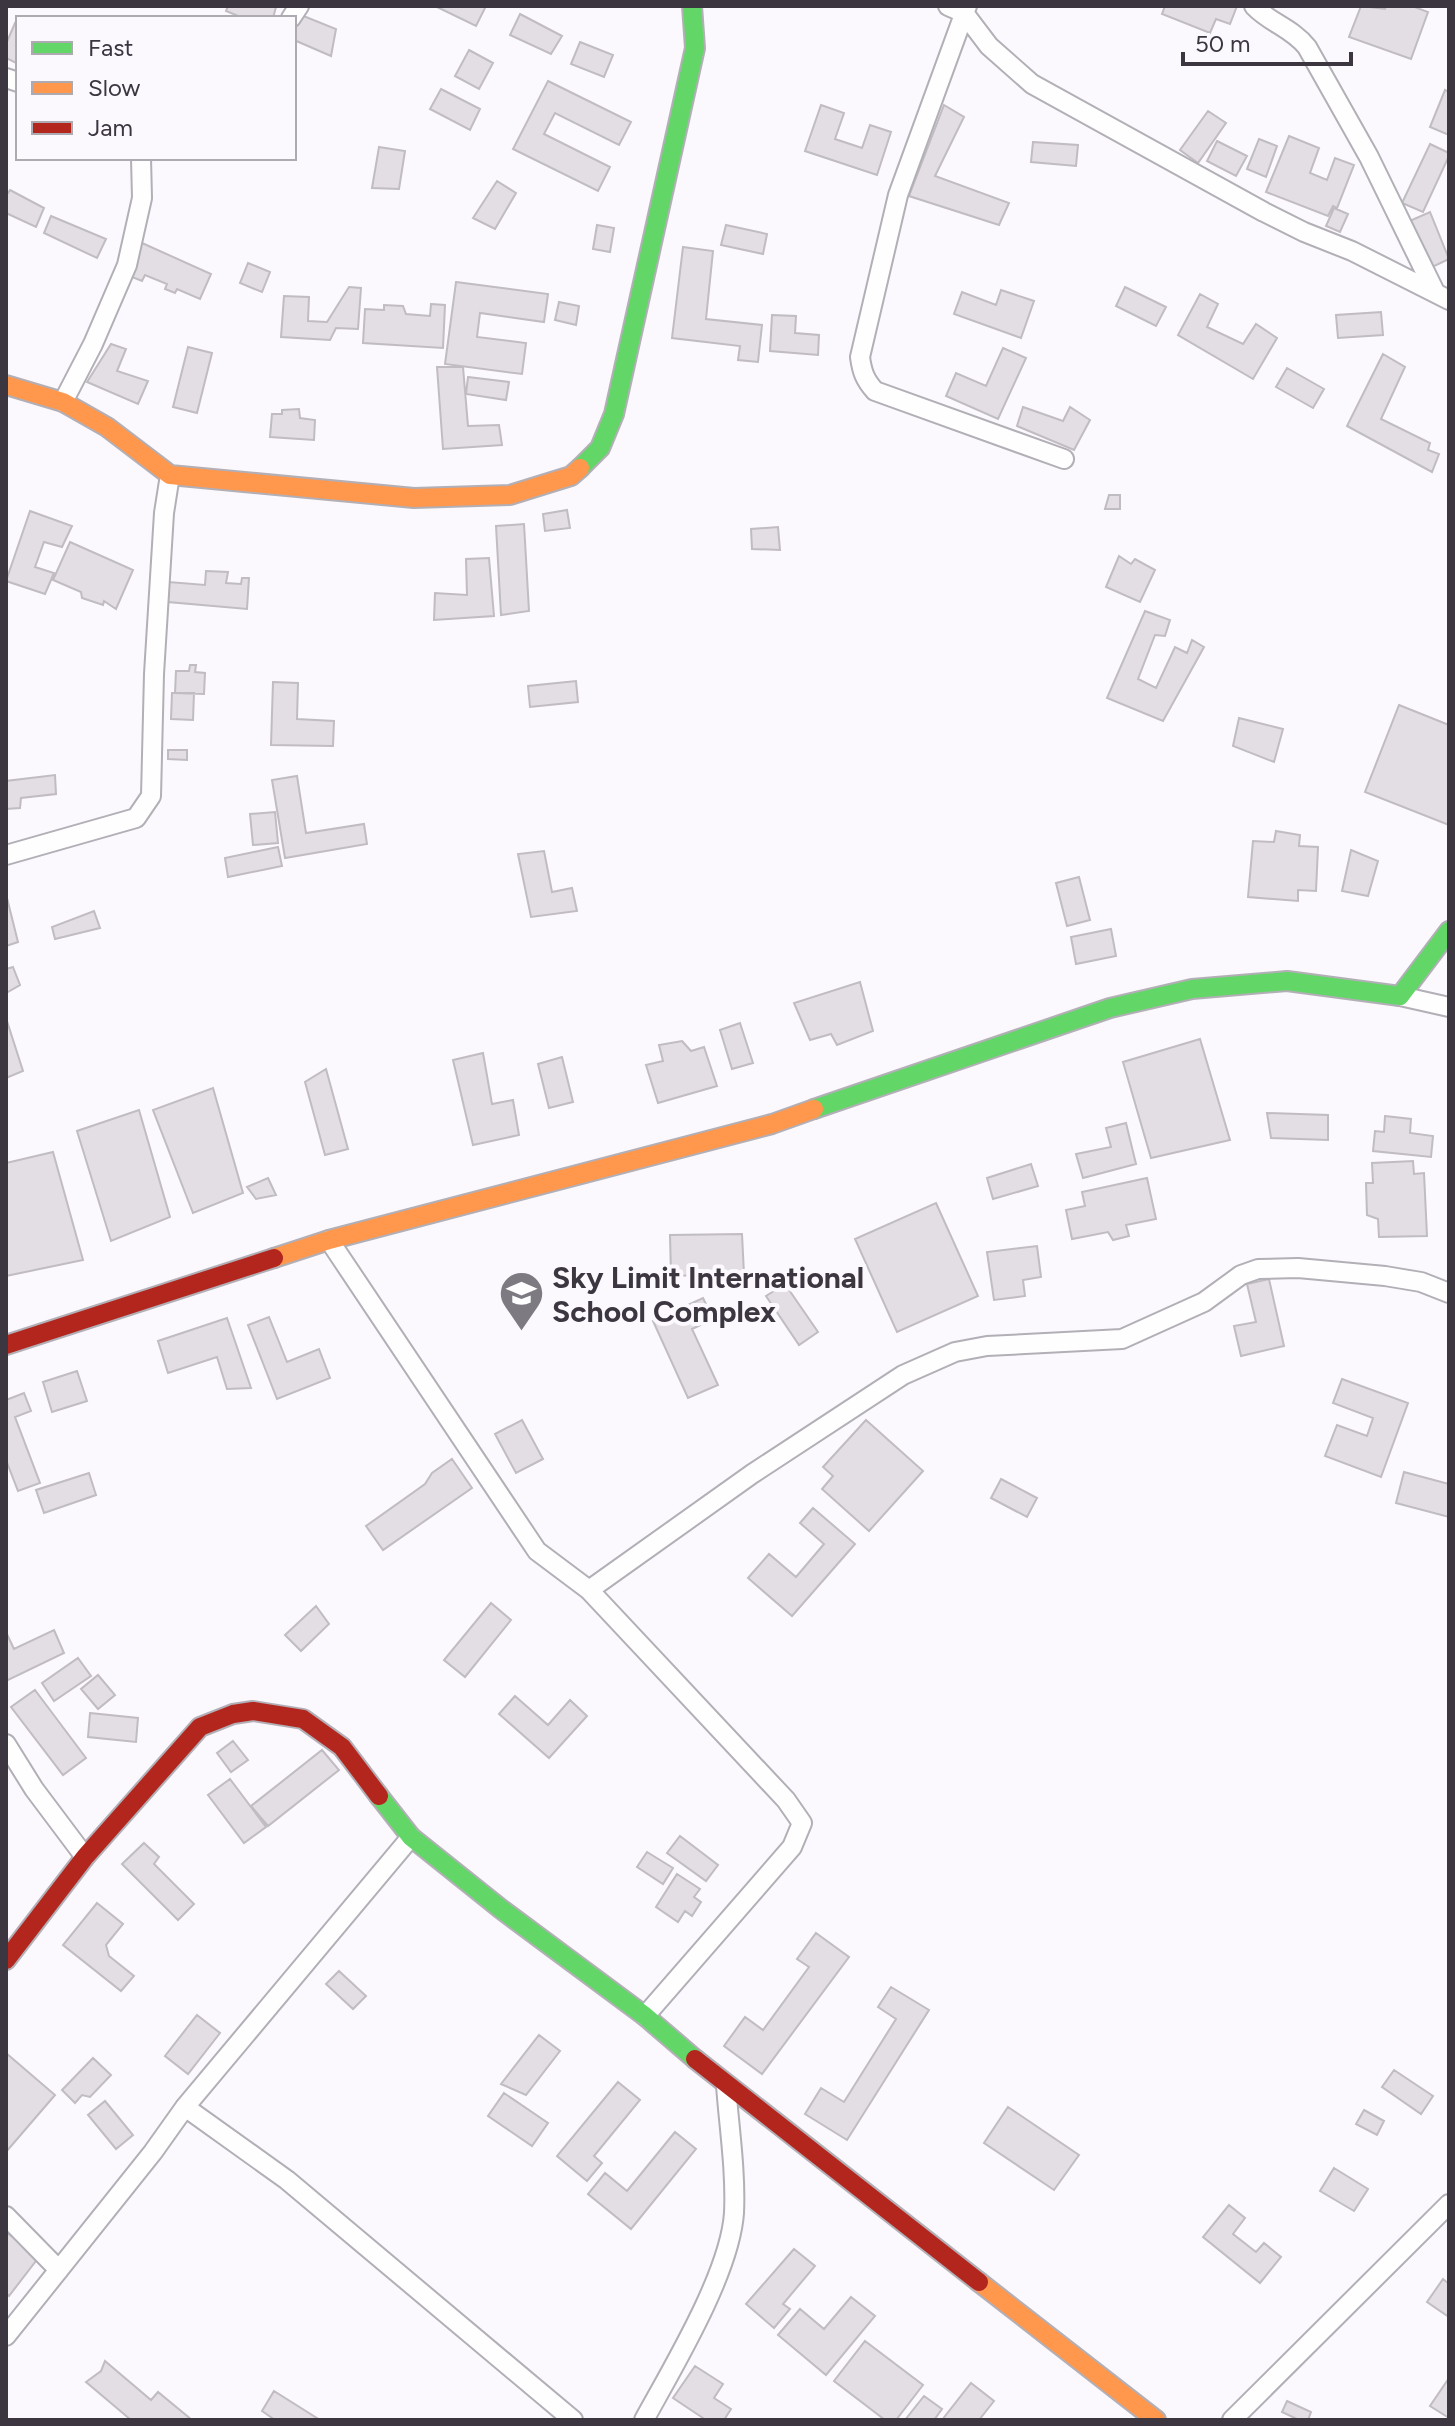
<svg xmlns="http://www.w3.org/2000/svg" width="1455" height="2426" font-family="Figtree,sans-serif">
<rect width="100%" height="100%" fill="#fbf9fd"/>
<path fill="#e3dee3" stroke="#c1bbc2" stroke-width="2" d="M 228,6 L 274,6 L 276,7 L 273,18 L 243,18 L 226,11 Z
M 435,6 L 486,6 L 476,26 Z
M 1165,6 L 1237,6 L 1230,24 L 1216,19 L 1210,33 L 1162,14 Z
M 1361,6 L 1385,9 L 1386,6 L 1412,6 L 1428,12 L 1411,59 L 1349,37 Z
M 520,14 L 562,36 L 551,54 L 510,35 Z
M 301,15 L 336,29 L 331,56 L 294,40 L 294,27 Z
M 15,23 L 18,25 L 18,64 L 6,58 L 6,44 Z
M 580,42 L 613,55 L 604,77 L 571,64 Z
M 469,50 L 493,63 L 479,89 L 455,76 Z
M 548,81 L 631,122 L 619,145 L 555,113 L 544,134 L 610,167 L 598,191 L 513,149 Z
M 441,89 L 480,109 L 470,130 L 430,109 Z
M 1445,90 L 1449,92 L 1449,135 L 1430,127 Z
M 821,105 L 844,113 L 835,139 L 862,148 L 870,125 L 891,132 L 877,175 L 805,151 Z
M 944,105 L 964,117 L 935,176 L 1009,203 L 999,225 L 909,196 Z
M 1208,111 L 1226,123 L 1198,163 L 1180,150 Z
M 1289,136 L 1319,148 L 1310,173 L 1327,180 L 1335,158 L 1354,165 L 1337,208 L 1333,206 L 1328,216 L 1266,192 Z
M 1259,139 L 1277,146 L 1266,177 L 1247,169 Z
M 1217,141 L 1247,156 L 1236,176 L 1207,161 Z
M 1033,142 L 1078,145 L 1076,166 L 1031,162 Z
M 1430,144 L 1449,153 L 1449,156 L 1423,212 L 1402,203 Z
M 379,147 L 405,151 L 399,189 L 372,188 Z
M 497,181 L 516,193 L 495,229 L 473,218 Z
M 10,190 L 44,208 L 36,227 L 6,213 L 6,196 Z
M 1334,208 L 1348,214 L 1340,232 L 1326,226 Z
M 1430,212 L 1449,259 L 1426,270 L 1405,223 Z
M 51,216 L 106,239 L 97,258 L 44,233 Z
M 597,225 L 614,228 L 610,252 L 593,249 Z
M 726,225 L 767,234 L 763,254 L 721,245 Z
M 142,243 L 211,274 L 200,299 L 177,289 L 175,293 L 165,289 L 167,284 L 145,275 L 142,281 L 127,275 Z
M 683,247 L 713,251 L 706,319 L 762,325 L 758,362 L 738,360 L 740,346 L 672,338 Z
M 248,263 L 270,272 L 262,292 L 240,283 Z
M 456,282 L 548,294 L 544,322 L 480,313 L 477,337 L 526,343 L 522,374 L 445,364 Z
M 349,287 L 361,288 L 358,329 L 336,328 L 330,340 L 281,337 L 284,296 L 309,297 L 308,321 L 327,322 Z
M 1125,287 L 1166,307 L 1156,326 L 1116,306 Z
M 1001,290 L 1034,301 L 1021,338 L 954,314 L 962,292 L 996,305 Z
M 1200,294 L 1218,304 L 1207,327 L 1243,344 L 1256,324 L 1277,338 L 1253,379 L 1178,335 Z
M 559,302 L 579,306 L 576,325 L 555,320 Z
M 431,304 L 445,305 L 443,348 L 363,343 L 365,309 L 384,310 L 384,305 L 403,306 L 406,314 L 430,316 Z
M 1381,312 L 1383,335 L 1338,338 L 1336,315 Z
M 772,315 L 796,316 L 795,333 L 819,335 L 818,355 L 770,351 Z
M 111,344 L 126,349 L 117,371 L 148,381 L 138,404 L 87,382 Z
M 188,347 L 212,353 L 197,413 L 173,407 Z
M 1003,348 L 1026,358 L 998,419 L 946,396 L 956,373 L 986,386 Z
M 1383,354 L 1405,367 L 1381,419 L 1430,443 L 1428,450 L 1439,454 L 1432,472 L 1347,426 Z
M 437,367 L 463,367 L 468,426 L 499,425 L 502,445 L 443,449 Z
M 1287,368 L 1324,389 L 1313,408 L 1276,387 Z
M 468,377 L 509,382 L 506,400 L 466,394 Z
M 1023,407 L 1063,421 L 1070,407 L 1090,420 L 1074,450 L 1017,426 Z
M 299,409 L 300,418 L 315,420 L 314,440 L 270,437 L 272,414 L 282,414 L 282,410 Z
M 1109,495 L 1120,495 L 1120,509 L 1105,509 Z
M 567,510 L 570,528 L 545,531 L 543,514 Z
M 30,511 L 72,526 L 62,547 L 44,542 L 35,567 L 54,573 L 45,594 L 6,581 Z
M 524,524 L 529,611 L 501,615 L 496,526 Z
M 778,527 L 780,550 L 752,549 L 751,529 Z
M 70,542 L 133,570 L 116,609 L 104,601 L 103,605 L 82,598 L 81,592 L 53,580 Z
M 1119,556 L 1131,564 L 1135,559 L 1155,570 L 1140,602 L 1106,587 Z
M 489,558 L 494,616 L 434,620 L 435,593 L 467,595 L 466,559 Z
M 206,571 L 228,572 L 226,583 L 241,584 L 242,578 L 249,578 L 247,609 L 168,602 L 169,582 L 205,585 Z
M 1145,611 L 1170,620 L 1165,636 L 1155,635 L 1138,679 L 1156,688 L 1175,647 L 1187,653 L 1192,640 L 1204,647 L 1163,721 L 1107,698 Z
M 190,665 L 196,665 L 195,672 L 205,673 L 204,694 L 175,693 L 176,671 L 189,671 Z
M 576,681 L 578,702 L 530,707 L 528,686 Z
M 273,682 L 298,683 L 297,719 L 334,721 L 333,746 L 271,745 Z
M 172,693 L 194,693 L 193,720 L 171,719 Z
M 1399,705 L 1449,725 L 1449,825 L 1365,792 Z
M 1239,718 L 1283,729 L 1274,762 L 1233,746 Z
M 168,750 L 187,750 L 187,760 L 168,759 Z
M 55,775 L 56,794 L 21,798 L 20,808 L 6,809 L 6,781 Z
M 297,776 L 306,833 L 364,824 L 367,844 L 285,858 L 272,780 Z
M 275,812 L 278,843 L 253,845 L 250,814 Z
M 1276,831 L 1300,835 L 1299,846 L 1318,847 L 1316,891 L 1298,890 L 1298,901 L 1248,897 L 1253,841 L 1274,842 Z
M 278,847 L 282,866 L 228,877 L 225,858 Z
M 1351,850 L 1378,861 L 1368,896 L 1342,891 Z
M 544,851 L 552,892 L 572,888 L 577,911 L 531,917 L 518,854 Z
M 1079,877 L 1090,920 L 1067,926 L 1056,883 Z
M 6,894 L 18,942 L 6,946 Z
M 94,911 L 100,928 L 55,939 L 52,927 Z
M 1111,929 L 1116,956 L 1076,964 L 1071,937 Z
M 13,967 L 20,985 L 6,993 L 6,969 Z
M 860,982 L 873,1031 L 837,1045 L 831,1034 L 810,1040 L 794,1003 Z
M 6,1018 L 23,1071 L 6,1078 Z
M 740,1023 L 753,1063 L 732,1069 L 720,1030 Z
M 1200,1039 L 1230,1140 L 1151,1158 L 1123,1062 Z
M 682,1041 L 691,1051 L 704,1047 L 717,1086 L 658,1103 L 646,1065 L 663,1061 L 659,1045 Z
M 483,1053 L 492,1104 L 513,1100 L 519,1135 L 473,1145 L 453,1060 Z
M 562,1057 L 573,1102 L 549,1108 L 538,1064 Z
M 326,1069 L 348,1149 L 325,1155 L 305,1082 Z
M 213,1088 L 243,1193 L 193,1213 L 153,1110 Z
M 139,1110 L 170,1217 L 111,1241 L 77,1131 Z
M 1267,1113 L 1328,1115 L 1328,1140 L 1271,1138 Z
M 1385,1116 L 1411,1119 L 1410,1133 L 1433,1136 L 1431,1157 L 1373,1151 L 1375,1131 L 1384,1132 Z
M 1126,1123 L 1136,1164 L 1083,1178 L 1076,1154 L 1111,1147 L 1106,1128 Z
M 53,1152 L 83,1260 L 6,1276 L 6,1163 Z
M 1413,1161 L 1414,1174 L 1424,1173 L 1427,1236 L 1379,1237 L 1378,1219 L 1367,1215 L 1366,1183 L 1373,1183 L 1372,1163 Z
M 1031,1164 L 1038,1186 L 993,1199 L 987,1178 Z
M 268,1178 L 276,1195 L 256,1199 L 247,1187 Z
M 1147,1178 L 1156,1219 L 1126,1225 L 1129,1236 L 1113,1240 L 1108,1232 L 1072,1239 L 1066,1210 L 1085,1206 L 1082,1192 Z
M 936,1203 L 978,1296 L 897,1332 L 855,1239 Z
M 742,1234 L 744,1274 L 671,1276 L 670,1235 Z
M 1037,1246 L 1041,1277 L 1023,1280 L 1025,1296 L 994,1300 L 987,1252 Z
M 1269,1279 L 1284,1346 L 1241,1356 L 1234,1326 L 1256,1322 L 1247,1284 Z
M 785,1284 L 818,1332 L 799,1345 L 766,1296 Z
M 703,1298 L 713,1319 L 692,1329 L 718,1385 L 688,1398 L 653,1321 Z
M 269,1317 L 287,1362 L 319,1349 L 330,1378 L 277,1399 L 248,1325 Z
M 227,1318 L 251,1388 L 227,1389 L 217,1357 L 168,1373 L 158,1341 Z
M 77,1371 L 87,1401 L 52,1412 L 43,1382 Z
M 1342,1379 L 1408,1403 L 1381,1477 L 1325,1456 L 1337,1425 L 1367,1436 L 1373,1418 L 1333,1403 Z
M 24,1393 L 31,1411 L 15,1417 L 40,1483 L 18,1491 L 6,1460 L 6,1400 Z
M 522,1420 L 543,1459 L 516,1473 L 495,1434 Z
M 866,1420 L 923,1471 L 869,1531 L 822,1489 L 833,1476 L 823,1467 Z
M 452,1459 L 472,1488 L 383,1550 L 366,1526 L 425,1484 L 432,1473 Z
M 1404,1472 L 1449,1484 L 1449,1517 L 1396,1503 Z
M 89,1473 L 96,1495 L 44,1513 L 36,1490 Z
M 1001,1479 L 1037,1498 L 1027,1517 L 991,1498 Z
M 813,1508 L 855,1544 L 792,1616 L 748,1578 L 769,1554 L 796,1577 L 824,1544 L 800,1523 Z
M 491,1603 L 511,1620 L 465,1677 L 444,1660 Z
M 316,1606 L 329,1624 L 301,1651 L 285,1635 Z
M 54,1630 L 64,1653 L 6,1681 L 6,1632 L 14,1649 Z
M 78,1658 L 91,1676 L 54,1701 L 42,1683 Z
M 98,1675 L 115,1695 L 98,1709 L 81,1689 Z
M 35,1690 L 86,1758 L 63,1775 L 11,1707 Z
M 515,1696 L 548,1725 L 570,1700 L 587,1716 L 549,1758 L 499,1714 Z
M 90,1713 L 138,1718 L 136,1742 L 88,1737 Z
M 233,1741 L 248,1760 L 231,1772 L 217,1753 Z
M 322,1750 L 339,1770 L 268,1826 L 251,1806 Z
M 230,1779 L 266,1827 L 244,1843 L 208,1795 Z
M 680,1836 L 718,1865 L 706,1881 L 667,1853 Z
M 144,1843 L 159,1857 L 154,1864 L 194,1904 L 178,1920 L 122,1864 Z
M 647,1852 L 673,1868 L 663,1884 L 637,1867 Z
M 677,1874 L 700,1889 L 694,1897 L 701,1902 L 692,1916 L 685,1911 L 678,1922 L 656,1907 Z
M 97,1903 L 123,1924 L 106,1945 L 109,1956 L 134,1976 L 121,1991 L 63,1945 Z
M 816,1933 L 849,1957 L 762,2074 L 724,2046 L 745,2017 L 763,2030 L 809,1967 L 797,1959 Z
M 339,1971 L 366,1996 L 353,2009 L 326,1984 Z
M 891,1987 L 929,2010 L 847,2140 L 805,2114 L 821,2088 L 844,2102 L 896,2019 L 878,2007 Z
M 197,2015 L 220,2033 L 188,2074 L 165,2056 Z
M 539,2035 L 560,2051 L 526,2095 L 501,2084 Z
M 6,2053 L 55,2095 L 6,2152 Z
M 93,2058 L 111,2075 L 90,2097 L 82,2095 L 75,2103 L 62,2090 Z
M 1394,2070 L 1433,2096 L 1421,2114 L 1382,2087 Z
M 618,2082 L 640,2100 L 594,2156 L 602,2163 L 587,2181 L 557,2156 Z
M 504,2093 L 548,2123 L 532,2146 L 488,2116 Z
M 105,2101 L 133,2135 L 116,2149 L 88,2115 Z
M 1008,2107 L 1079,2155 L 1054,2190 L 984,2143 Z
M 1364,2110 L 1384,2121 L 1377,2135 L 1356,2124 Z
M 675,2132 L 696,2149 L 631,2229 L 588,2194 L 605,2173 L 627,2191 Z
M 1334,2168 L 1368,2189 L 1354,2211 L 1320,2191 Z
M 1229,2205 L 1245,2218 L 1233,2234 L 1256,2252 L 1264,2243 L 1281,2257 L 1260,2283 L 1203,2237 Z
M 6,2232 L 39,2257 L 9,2296 L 6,2293 Z
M 794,2249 L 815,2266 L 783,2304 L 790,2309 L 774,2328 L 746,2304 Z
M 1443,2279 L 1449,2284 L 1449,2317 L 1427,2302 Z
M 851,2297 L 875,2316 L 826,2375 L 778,2335 L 800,2309 L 824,2329 Z
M 865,2341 L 923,2385 L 896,2420 L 885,2420 L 834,2381 Z
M 105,2361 L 151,2400 L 158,2392 L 192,2420 L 131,2420 L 86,2382 L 101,2371 Z
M 695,2366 L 723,2384 L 714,2398 L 731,2409 L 724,2420 L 706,2420 L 673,2398 Z
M 1449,2378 L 1449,2418 L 1430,2406 Z
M 971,2383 L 994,2401 L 979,2420 L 942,2420 Z
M 274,2391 L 320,2420 L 275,2420 L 262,2411 Z
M 924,2396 L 942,2409 L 934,2420 L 905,2420 Z
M 1287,2401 L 1311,2412 L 1308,2420 L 1299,2420 L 1282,2412 Z"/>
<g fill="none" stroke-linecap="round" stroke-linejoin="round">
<defs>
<path id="street" d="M 948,6 L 964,13 L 989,46 L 1032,84 L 1264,212 L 1304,232 L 1352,251 L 1449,300
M 967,6 L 898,195 L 860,357 C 862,372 865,380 875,391 L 1064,459
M 1254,6 C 1270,23 1292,28 1307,47 L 1369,157 L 1435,292
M 291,18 L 299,6
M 6,78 L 18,82
M 63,402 L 93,344 L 127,265 L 142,198 L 141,158
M 6,855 L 136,818 L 151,796 L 154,674 L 164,513 L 170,475
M 1400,996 L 1449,1007
M 329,1240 L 537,1551 L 589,1590 L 786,1800 L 802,1823 L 792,1847 L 645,2016
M 589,1590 L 752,1474 L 903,1375 L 955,1352 L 987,1346 L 1122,1339 L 1204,1302 L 1241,1275 L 1258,1269 L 1298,1268 L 1385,1276 L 1421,1282 L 1449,1293
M 6,1744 L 34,1789 L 85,1857
M 185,2107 L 287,2180 L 573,2420
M 6,2216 L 59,2270
M 6,2336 L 153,2152 L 185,2107 L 411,1837
M 644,2420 C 673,2367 730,2273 734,2213 C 736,2171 729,2127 726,2085
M 1232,2420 L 1449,2204"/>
<path id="fast" d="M 580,468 L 600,448 L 614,414 L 695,48 L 692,6
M 814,1109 L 1110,1008 L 1192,989 L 1287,981 L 1400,996 L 1449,931
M 379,1796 L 411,1837 L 501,1909 L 645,2016 L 695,2059"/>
<path id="slow" d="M 6,385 L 63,402 L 107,427 L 170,475 L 414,498 L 510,495 L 571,476 L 580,468
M 274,1258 L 329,1240 L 772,1124 L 814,1109
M 979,2282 L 1156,2420"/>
<path id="jam" d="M 6,1345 L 274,1258
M 6,1960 L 85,1857 L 200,1727 L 233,1714 L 253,1711 L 303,1719 L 342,1747 L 379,1796
M 695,2059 L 979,2282"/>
</defs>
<use href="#street" stroke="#b2afb6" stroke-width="22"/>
<use href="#fast" stroke="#b2afb6" stroke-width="22"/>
<use href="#slow" stroke="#b2afb6" stroke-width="22"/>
<use href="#jam" stroke="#b2afb6" stroke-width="22"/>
<use href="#street" stroke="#fefeff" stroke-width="18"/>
<use href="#fast" stroke="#63d668" stroke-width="18"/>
<use href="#slow" stroke="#ff974d" stroke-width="18"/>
<use href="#jam" stroke="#b3261e" stroke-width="18"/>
</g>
<defs>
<symbol id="school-pin" viewBox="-11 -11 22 30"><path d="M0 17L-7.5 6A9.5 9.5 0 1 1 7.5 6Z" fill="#7e7a82" stroke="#fbf8fe"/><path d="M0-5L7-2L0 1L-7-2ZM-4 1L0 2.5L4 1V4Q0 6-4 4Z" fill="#fff"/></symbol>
</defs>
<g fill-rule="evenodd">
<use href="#school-pin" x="496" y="1268" width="51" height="69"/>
</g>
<g text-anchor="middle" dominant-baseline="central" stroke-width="8" stroke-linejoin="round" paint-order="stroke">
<g font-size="30" font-weight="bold" fill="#3b3640" stroke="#fbf8fe" text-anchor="start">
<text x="552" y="1277">Sky Limit International<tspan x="552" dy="34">School Complex</tspan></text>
</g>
</g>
<rect width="1455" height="2426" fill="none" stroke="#3b3640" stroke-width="16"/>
<rect x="16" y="16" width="280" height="144" fill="#fbf8fe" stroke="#aeaab2" stroke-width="2"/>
<rect x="32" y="42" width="40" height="12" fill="#63d668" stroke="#aeaab2" stroke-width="2"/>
<text x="88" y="56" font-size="24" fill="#3b3640">Fast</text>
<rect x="32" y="82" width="40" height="12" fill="#ff974d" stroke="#aeaab2" stroke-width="2"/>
<text x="88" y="96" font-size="24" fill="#3b3640">Slow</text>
<rect x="32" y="122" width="40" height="12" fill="#b3261e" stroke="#aeaab2" stroke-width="2"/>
<text x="88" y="136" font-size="24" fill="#3b3640">Jam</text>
<path d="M1183 52v12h168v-12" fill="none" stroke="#3b3640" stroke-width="4"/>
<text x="1195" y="52" font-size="24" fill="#3b3640" stroke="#fbf8fe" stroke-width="6" paint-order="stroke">50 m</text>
</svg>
